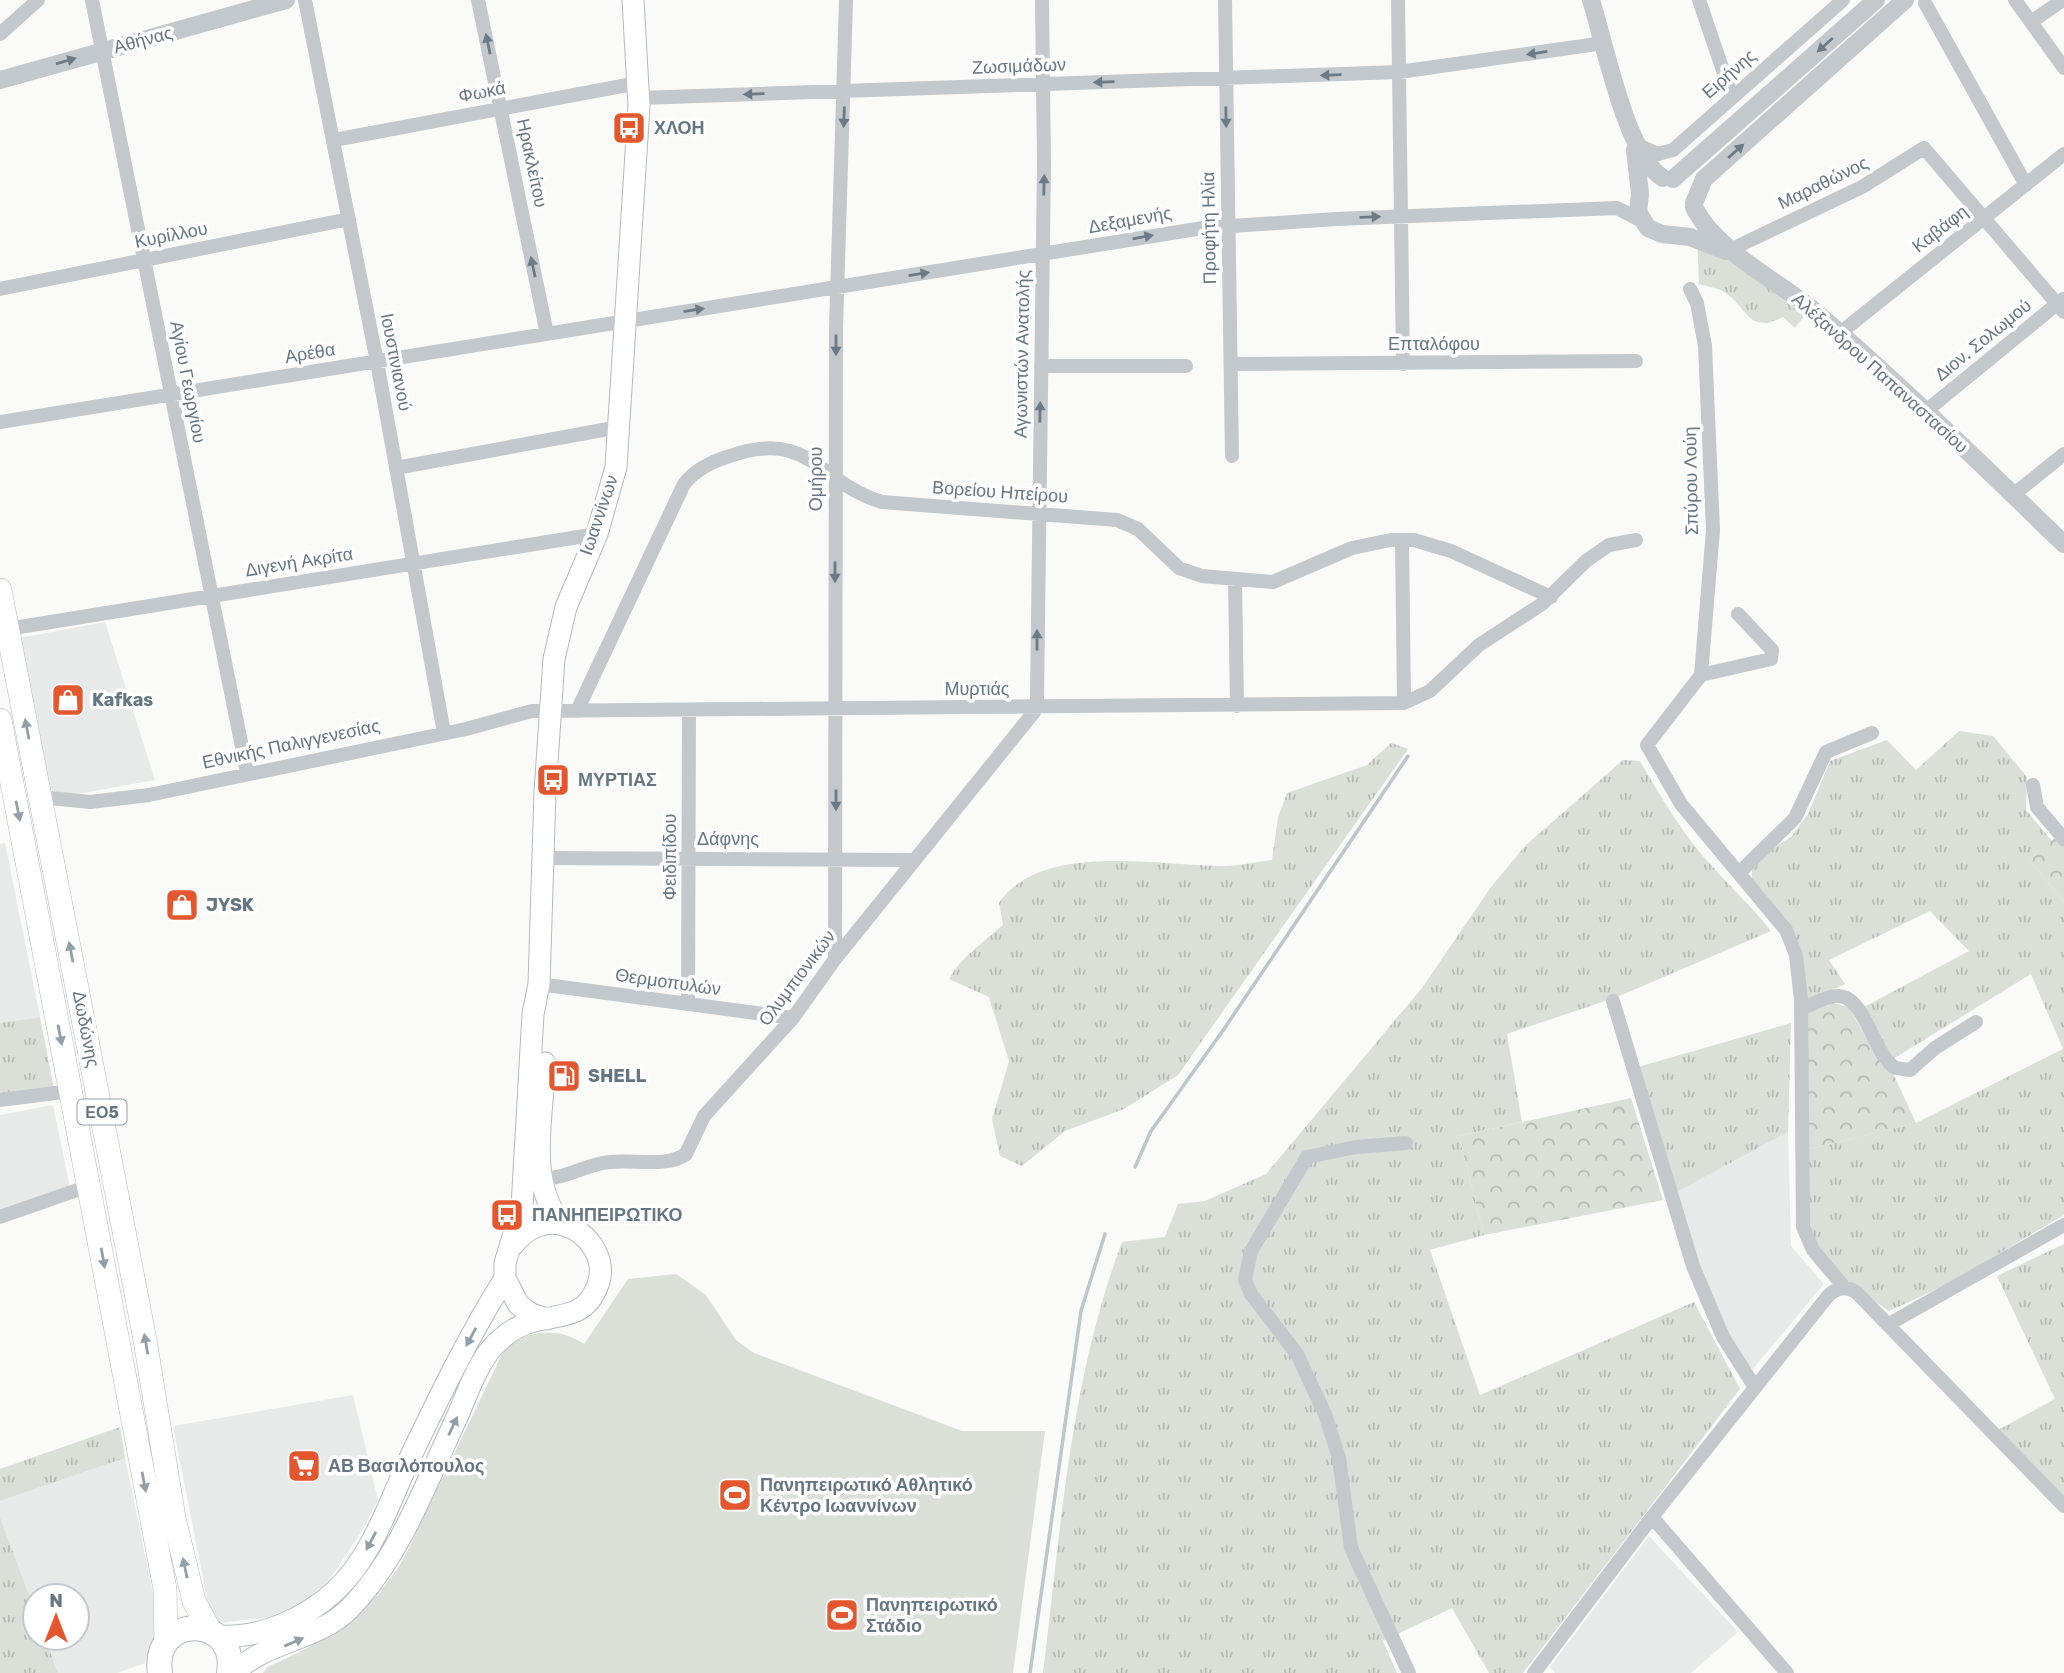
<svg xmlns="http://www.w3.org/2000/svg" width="2064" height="1673" font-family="Rubik,sans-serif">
<defs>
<pattern id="grass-tufts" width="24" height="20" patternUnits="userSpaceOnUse" patternTransform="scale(1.75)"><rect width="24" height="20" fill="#dadfd7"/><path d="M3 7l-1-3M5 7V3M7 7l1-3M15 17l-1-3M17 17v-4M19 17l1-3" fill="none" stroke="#b4b9b4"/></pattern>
<pattern id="forest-crowns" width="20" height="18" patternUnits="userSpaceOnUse" patternTransform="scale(1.75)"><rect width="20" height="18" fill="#dadfd7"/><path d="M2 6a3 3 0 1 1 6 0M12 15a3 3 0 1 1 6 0" fill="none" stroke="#b4b9b4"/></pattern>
</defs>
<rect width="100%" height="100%" fill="#fafaf8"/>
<path fill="#e8e9e9" d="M 105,622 L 155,780 L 72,795 L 50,790 L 19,638 Z
M 5,843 L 40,1017 L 0,1023 L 0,844 Z
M 53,1105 L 70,1188 L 0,1212 L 0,1115 Z
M 1788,1132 L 1791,1246 L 1824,1284 L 1752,1370 L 1723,1328 L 1692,1253 L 1675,1193 Z
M 353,1395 L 378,1500 L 363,1529 L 330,1579 L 302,1603 L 266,1618 L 217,1623 L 211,1619 L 173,1426 Z
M 125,1458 L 162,1636 L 155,1653 L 143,1664 L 117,1673 L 58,1673 L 45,1638 L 77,1638 L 77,1596 L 35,1596 L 35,1611 L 0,1517 L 0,1501 Z
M 1649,1536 L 1738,1632 L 1691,1673 L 1555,1673 L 1550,1667 Z"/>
<path fill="url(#grass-tufts)" d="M 1697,230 L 1804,316 L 1795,328 L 1783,317 C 1748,334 1749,310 1726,293 C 1719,288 1708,287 1699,284 Z
M 1959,731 L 1993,736 L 2027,777 L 2026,810 L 2052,841 L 2029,860 L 2064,902 L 2064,1215 L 1948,1284 L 1889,1311 C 1863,1294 1829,1268 1814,1241 C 1800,1217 1806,1177 1805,1150 L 1916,1123 L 2063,1049 L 2031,974 L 1888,1062 L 1862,1008 L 1969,951 L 1930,911 L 1829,960 L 1845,984 L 1805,1003 L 1802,956 L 1752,879 L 1752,870 L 1775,847 L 1792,836 L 1808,814 L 1830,761 L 1887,740 L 1916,770 Z
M 1391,743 L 1408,749 L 1178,1075 L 1124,1109 L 1065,1131 L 1022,1166 L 1000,1156 L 992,1119 L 1009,1061 L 989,997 L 949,979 C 962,956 983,943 1003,925 L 999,903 C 1041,841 1158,866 1223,866 C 1239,866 1256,862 1272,860 L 1278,817 L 1287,793 L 1367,765 Z
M 1623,760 L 1640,761 C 1659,794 1678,826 1702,855 C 1724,881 1750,904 1771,931 L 1617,997 L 1507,1034 L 1522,1122 L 1459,1136 L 1484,1235 L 1430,1250 L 1480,1395 L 1694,1302 L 1740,1389 L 1523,1673 L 1489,1673 L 1452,1608 L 1383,1641 L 1397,1673 L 1043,1673 C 1061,1528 1070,1380 1122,1242 L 1165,1237 L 1178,1204 L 1205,1201 L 1266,1174 L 1422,988 L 1491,887 L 1525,846 Z
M 40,1017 L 54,1089 L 0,1096 L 0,1023 Z
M 1791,1023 L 1788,1132 L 1675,1193 L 1638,1067 Z
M 2064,1244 L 2064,1497 L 1998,1430 L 2055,1399 L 1997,1276 Z
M 120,1427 L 125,1458 L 0,1501 L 0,1469 Z
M 0,1517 L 35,1611 L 35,1638 L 45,1638 L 58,1673 L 0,1673 Z"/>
<path fill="url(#forest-crowns)" d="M 2056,837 L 2064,846 L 2064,902 L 2029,860 Z
M 1833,1003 L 1849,1007 L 1882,1066 L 1892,1071 L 1916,1123 L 1805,1150 L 1805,1013 Z
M 1631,1098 L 1663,1200 L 1484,1235 L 1459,1136 Z"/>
<path fill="#dadfd7" d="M 676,1274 L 706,1295 L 736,1340 L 754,1353 L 962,1431 L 1045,1431 L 1013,1673 L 263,1673 L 267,1667 C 325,1642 371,1614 404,1558 L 504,1350 C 527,1329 558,1327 584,1344 L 628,1279 Z"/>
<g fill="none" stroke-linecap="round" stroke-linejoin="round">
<path stroke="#bbc7cb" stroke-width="3.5" d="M 1135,1167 L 1151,1131 L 1224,1029 L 1408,756
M 1030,1673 L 1081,1311 L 1105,1234"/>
<defs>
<path id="secondary" d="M 545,1063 C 543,1115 526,1179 561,1224
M 547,1319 L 531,1314 L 518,1304 L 505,1278 L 505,1263 L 522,1207 L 533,1014 L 539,984 L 545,792 L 554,659 L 566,607 L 597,534 L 616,467 L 639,106 L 633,0
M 218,1636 C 259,1639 305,1619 335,1591 C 371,1558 388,1506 408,1462 C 438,1399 468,1337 505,1278
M 234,1673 C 265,1641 317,1641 349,1609 C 401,1556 427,1480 458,1415 C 467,1394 477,1365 492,1348 C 502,1337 516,1326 531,1322 C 558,1314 585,1319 597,1287 C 608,1261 590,1233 564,1225 C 544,1219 525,1229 513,1245"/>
<path id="primary" d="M 0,590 L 145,1340 L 174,1518 L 194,1601 L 210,1631
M 0,720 L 165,1589 L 166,1642"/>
<path id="trunk" d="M 160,1673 C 151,1613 239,1614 229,1673"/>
</defs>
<use href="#secondary" stroke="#b3babf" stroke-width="23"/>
<use href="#primary" stroke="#b5babe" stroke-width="24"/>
<use href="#trunk" stroke="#b4b9bd" stroke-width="26"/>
<path stroke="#c3c8cc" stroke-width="14" d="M 92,0 L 247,772
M 305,0 L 377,362 L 444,733
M 478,0 L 547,334
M 1225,0 L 1232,456
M 1398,0 L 1403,364
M 1699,0 L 1732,97
M 2015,0 L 2064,68
M 1925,3 L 2026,185
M 2031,22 L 2063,0
M 0,34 L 38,0
M 639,98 L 1399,72 L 1604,43
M 334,140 L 638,83
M 1635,144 L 1658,154 L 1673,150 L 1843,0
M 1732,249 L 1862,187 L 1924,148 L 2064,312
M 0,289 L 349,219
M 1690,289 L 1697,303 L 1705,346 L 1713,530 L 1701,675
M 1840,333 L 2064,154
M 1231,364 L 1636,361
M 1041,366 L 1186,366
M 1926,411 L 2063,299
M 0,422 L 1203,228 L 1336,219 L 1617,208 L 1642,221
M 396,468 L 619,427
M 2013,495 L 2064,454
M 1402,540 L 1404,703
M 1235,580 L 1237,706
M 1738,614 L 1772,650 L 1771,659 L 1701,675 L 1647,745 L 1681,804 L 1786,930 L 1796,955 L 1801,1000 L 1803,1227 L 1813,1250 L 1845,1288
M 7,629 L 597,534
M 577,711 L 684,484 C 696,469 713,461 730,456 C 810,428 818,483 882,502 L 1117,520 L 1138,529 L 1179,568 L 1202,576 L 1273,582 L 1352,548 L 1391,540 L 1414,540 L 1451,551 L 1551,597
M 2033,785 L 2037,807 L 2064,839
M 40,797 L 90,802 L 149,795 L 466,729 L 532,711 L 1404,703 L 1430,691 L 1479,645 L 1542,604 L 1586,561 L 1609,545 L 1636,540
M 542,858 L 914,860
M 1739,873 L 1795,818 L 1826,752 L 1872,733
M 835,959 L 836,329 L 846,0
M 539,984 L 793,1018
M 1613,1001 L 1693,1266 L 1723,1337 L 1754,1386
M 688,1004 L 689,710
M 1801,1009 C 1811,1005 1826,996 1837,996 C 1865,995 1873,1053 1894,1067 C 1898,1069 1905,1069 1910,1070 L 1935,1048 L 1976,1022
M 0,1100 L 71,1091
M 1406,1143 L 1356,1147 L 1307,1157 L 1251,1251 L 1245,1280 L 1251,1294 L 1297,1354 L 1325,1414 L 1339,1458 L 1351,1548 L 1409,1673
M 541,1179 C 567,1179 585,1164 610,1162 C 633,1159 667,1168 686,1154 L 704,1116 L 793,1018 L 835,959 L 1034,712 L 1037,698 L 1044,163 L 1042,0
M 0,1217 L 89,1186
M 1889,1324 L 2064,1225
M 1652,1517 L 1787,1673
M 1534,1673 L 1652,1517 L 1828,1296 C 1836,1288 1847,1285 1857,1293 L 2064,1506"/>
<path stroke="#c3c8cc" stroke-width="18" d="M 1591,0 C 1605,44 1626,155 1663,178
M 0,80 L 286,0
M 1635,150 L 1640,194 L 1638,212 L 1648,228 L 1662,234 L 1690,237 L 1726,251
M 1673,179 L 1876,0
M 1694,203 L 1704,179 L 1905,0
M 1694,207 C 1715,251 1781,282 1818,314 C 1903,387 1983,466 2064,544"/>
<use href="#secondary" stroke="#fff" stroke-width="21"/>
<use href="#primary" stroke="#fff" stroke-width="23"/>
<use href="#trunk" stroke="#fff" stroke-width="24"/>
</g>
<defs><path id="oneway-solid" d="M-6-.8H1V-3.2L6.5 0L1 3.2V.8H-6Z" transform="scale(1.75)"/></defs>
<g fill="#6a7a87">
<use href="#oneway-solid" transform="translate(488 44) rotate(-102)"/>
<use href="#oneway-solid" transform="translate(1825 45) rotate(138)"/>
<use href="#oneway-solid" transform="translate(1537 53) rotate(171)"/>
<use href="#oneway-solid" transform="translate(66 61) rotate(-16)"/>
<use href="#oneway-solid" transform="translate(1331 75) rotate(178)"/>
<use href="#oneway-solid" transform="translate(1104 82) rotate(178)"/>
<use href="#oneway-solid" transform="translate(754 94) rotate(178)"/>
<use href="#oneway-solid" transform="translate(844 117) rotate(92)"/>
<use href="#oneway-solid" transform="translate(1226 117) rotate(89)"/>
<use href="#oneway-solid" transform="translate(1736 151) rotate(-42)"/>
<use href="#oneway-solid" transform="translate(1044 185) rotate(-89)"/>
<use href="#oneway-solid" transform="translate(1370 217) rotate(-2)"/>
<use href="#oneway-solid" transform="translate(1143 237) rotate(-10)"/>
<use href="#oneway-solid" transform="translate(533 267) rotate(-102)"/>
<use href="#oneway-solid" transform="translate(919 274) rotate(-9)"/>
<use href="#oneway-solid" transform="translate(694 310) rotate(-9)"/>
<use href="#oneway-solid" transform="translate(836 345) rotate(90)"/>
<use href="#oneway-solid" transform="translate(1040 412) rotate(-89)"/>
<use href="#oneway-solid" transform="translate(835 572) rotate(90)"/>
<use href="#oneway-solid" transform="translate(1037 640) rotate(-90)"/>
<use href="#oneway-solid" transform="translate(836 800) rotate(90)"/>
</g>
<g fill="#939fa8">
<use href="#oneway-solid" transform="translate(27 729) rotate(-101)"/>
<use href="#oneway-solid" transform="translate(18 811) rotate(79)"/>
<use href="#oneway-solid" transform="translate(71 952) rotate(-101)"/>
<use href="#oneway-solid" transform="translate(60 1035) rotate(79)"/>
<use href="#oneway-solid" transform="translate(103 1258) rotate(80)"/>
<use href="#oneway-solid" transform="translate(471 1337) rotate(118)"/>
<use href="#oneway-solid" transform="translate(146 1344) rotate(-100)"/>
<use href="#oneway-solid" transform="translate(453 1426) rotate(-65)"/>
<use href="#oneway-solid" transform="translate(144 1482) rotate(79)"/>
<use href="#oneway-solid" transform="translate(371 1541) rotate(118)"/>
<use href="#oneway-solid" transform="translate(185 1568) rotate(-102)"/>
<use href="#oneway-solid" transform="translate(294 1642) rotate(-23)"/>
</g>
<defs>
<symbol id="bus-square" viewBox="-11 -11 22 22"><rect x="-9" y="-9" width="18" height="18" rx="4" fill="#e4572e" stroke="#fff"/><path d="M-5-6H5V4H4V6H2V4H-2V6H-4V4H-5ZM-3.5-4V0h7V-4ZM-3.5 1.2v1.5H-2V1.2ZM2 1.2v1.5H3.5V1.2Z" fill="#fff"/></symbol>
<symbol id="shop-square" viewBox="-11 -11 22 22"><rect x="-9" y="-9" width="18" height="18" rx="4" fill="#e4572e" stroke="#fff"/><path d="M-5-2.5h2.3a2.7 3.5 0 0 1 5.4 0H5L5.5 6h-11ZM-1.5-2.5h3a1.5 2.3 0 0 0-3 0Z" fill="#fff"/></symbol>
<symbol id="fuel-square" viewBox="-11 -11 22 22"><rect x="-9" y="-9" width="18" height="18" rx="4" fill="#e4572e" stroke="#fff"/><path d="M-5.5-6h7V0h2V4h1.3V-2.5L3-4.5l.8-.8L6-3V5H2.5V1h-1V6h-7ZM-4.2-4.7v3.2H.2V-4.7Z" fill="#fff"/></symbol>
<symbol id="supermarket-square" viewBox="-11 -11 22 22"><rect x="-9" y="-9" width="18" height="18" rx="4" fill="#e4572e" stroke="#fff"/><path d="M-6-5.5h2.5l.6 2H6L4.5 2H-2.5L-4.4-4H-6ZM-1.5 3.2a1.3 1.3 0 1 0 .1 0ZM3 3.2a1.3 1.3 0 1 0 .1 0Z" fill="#fff"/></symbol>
<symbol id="stadium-square" viewBox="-11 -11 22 22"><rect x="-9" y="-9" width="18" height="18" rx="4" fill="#e4572e" stroke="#fff"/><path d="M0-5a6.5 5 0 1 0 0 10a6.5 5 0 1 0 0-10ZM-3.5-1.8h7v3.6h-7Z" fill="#fff"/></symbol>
</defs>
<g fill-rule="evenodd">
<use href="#bus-square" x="610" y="109" width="38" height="38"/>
<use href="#shop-square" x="49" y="681" width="38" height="38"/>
<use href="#bus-square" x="534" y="761" width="38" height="38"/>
<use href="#shop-square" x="163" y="886" width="38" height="38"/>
<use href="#fuel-square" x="545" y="1057" width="38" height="38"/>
<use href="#bus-square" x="488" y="1196" width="38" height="38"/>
<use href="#supermarket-square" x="285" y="1447" width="38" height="38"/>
<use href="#stadium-square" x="716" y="1476" width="38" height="38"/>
<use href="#stadium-square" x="823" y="1596" width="38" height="38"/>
</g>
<g text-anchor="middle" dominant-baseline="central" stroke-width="7" stroke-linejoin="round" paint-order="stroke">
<rect fill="#fff" stroke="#939fa8" stroke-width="2" x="77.5" y="1099.5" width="49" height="25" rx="5"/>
<g font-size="16" font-weight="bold" fill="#657683">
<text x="102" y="1112">ΕΟ5</text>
</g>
<g font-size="18" fill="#657683" stroke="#fff">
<text transform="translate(143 40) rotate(-15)">Αθήνας</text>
<text transform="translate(1019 66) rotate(-2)">Ζωσιμάδων</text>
<text transform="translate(1729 74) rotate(-41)">Ειρήνης</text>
<text transform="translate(482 92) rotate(-11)">Φωκά</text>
<text transform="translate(532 163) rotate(78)">Ηρακλείτου</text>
<text transform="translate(1823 183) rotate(-26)">Μαραθώνος</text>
<text transform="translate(1130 220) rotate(-10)">Δεξαμενής</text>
<text transform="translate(1209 228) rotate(-91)">Προφήτη Ηλία</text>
<text transform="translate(1940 229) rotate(-38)">Καβάφη</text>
<text transform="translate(171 235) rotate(-11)">Κυρίλλου</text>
<text transform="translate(1983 340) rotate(-39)">Διον. Σολωμού</text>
<text x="1434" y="344">Επταλόφου</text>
<text transform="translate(310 353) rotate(-9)">Αρέθα</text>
<text transform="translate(1022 354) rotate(-89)">Αγωνιστών Ανατολής</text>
<text transform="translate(396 362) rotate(79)">Ιουστινιανού</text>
<text transform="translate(1880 373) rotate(42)">Αλέξανδρου Παπαναστασίου</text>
<text transform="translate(188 382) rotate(79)">Αγίου Γεωργίου</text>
<text transform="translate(816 479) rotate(-90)">Ομήρου</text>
<text transform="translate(1691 481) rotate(-91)">Σπύρου Λούη</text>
<text transform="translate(1000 492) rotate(4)">Βορείου Ηπείρου</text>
<text transform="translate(599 515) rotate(-71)">Ιωαννίνων</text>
<text transform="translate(299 562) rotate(-9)">Διγενή Ακρίτα</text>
<text x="977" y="689">Μυρτιάς</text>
<text transform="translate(291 744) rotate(-12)">Εθνικής Παλιγγενεσίας</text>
<text x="728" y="839">Δάφνης</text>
<text transform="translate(670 857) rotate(-90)">Φειδιπίδου</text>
<text transform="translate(797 978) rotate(-53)">Ολυμπιονικών</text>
<text transform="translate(668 982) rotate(8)">Θερμοπυλών</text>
<text transform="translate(86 1029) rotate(79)">Δωδώνης</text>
</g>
<g font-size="18" font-weight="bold" fill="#657683" stroke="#fff" text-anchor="start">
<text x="654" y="128">ΧΛΟΗ</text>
<text x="92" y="700">Kafkas</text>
<text x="578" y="780">ΜΥΡΤΙΑΣ</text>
<text x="206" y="905">JYSK</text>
<text x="588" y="1076">SHELL</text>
<text x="532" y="1215">ΠΑΝΗΠΕΙΡΩΤΙΚΟ</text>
<text x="328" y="1466">ΑΒ Βασιλόπουλος</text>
<text x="760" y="1485">Πανηπειρωτικό Αθλητικό<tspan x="760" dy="21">Κέντρο Ιωαννίνων</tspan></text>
<text x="866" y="1605">Πανηπειρωτικό<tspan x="866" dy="21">Στάδιο</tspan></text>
</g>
</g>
<g transform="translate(56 1617)"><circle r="33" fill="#ffffff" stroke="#c1c8cd" stroke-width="2"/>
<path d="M0-5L12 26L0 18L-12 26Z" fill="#e4572e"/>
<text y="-10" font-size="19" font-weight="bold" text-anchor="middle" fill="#657683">N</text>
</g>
</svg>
